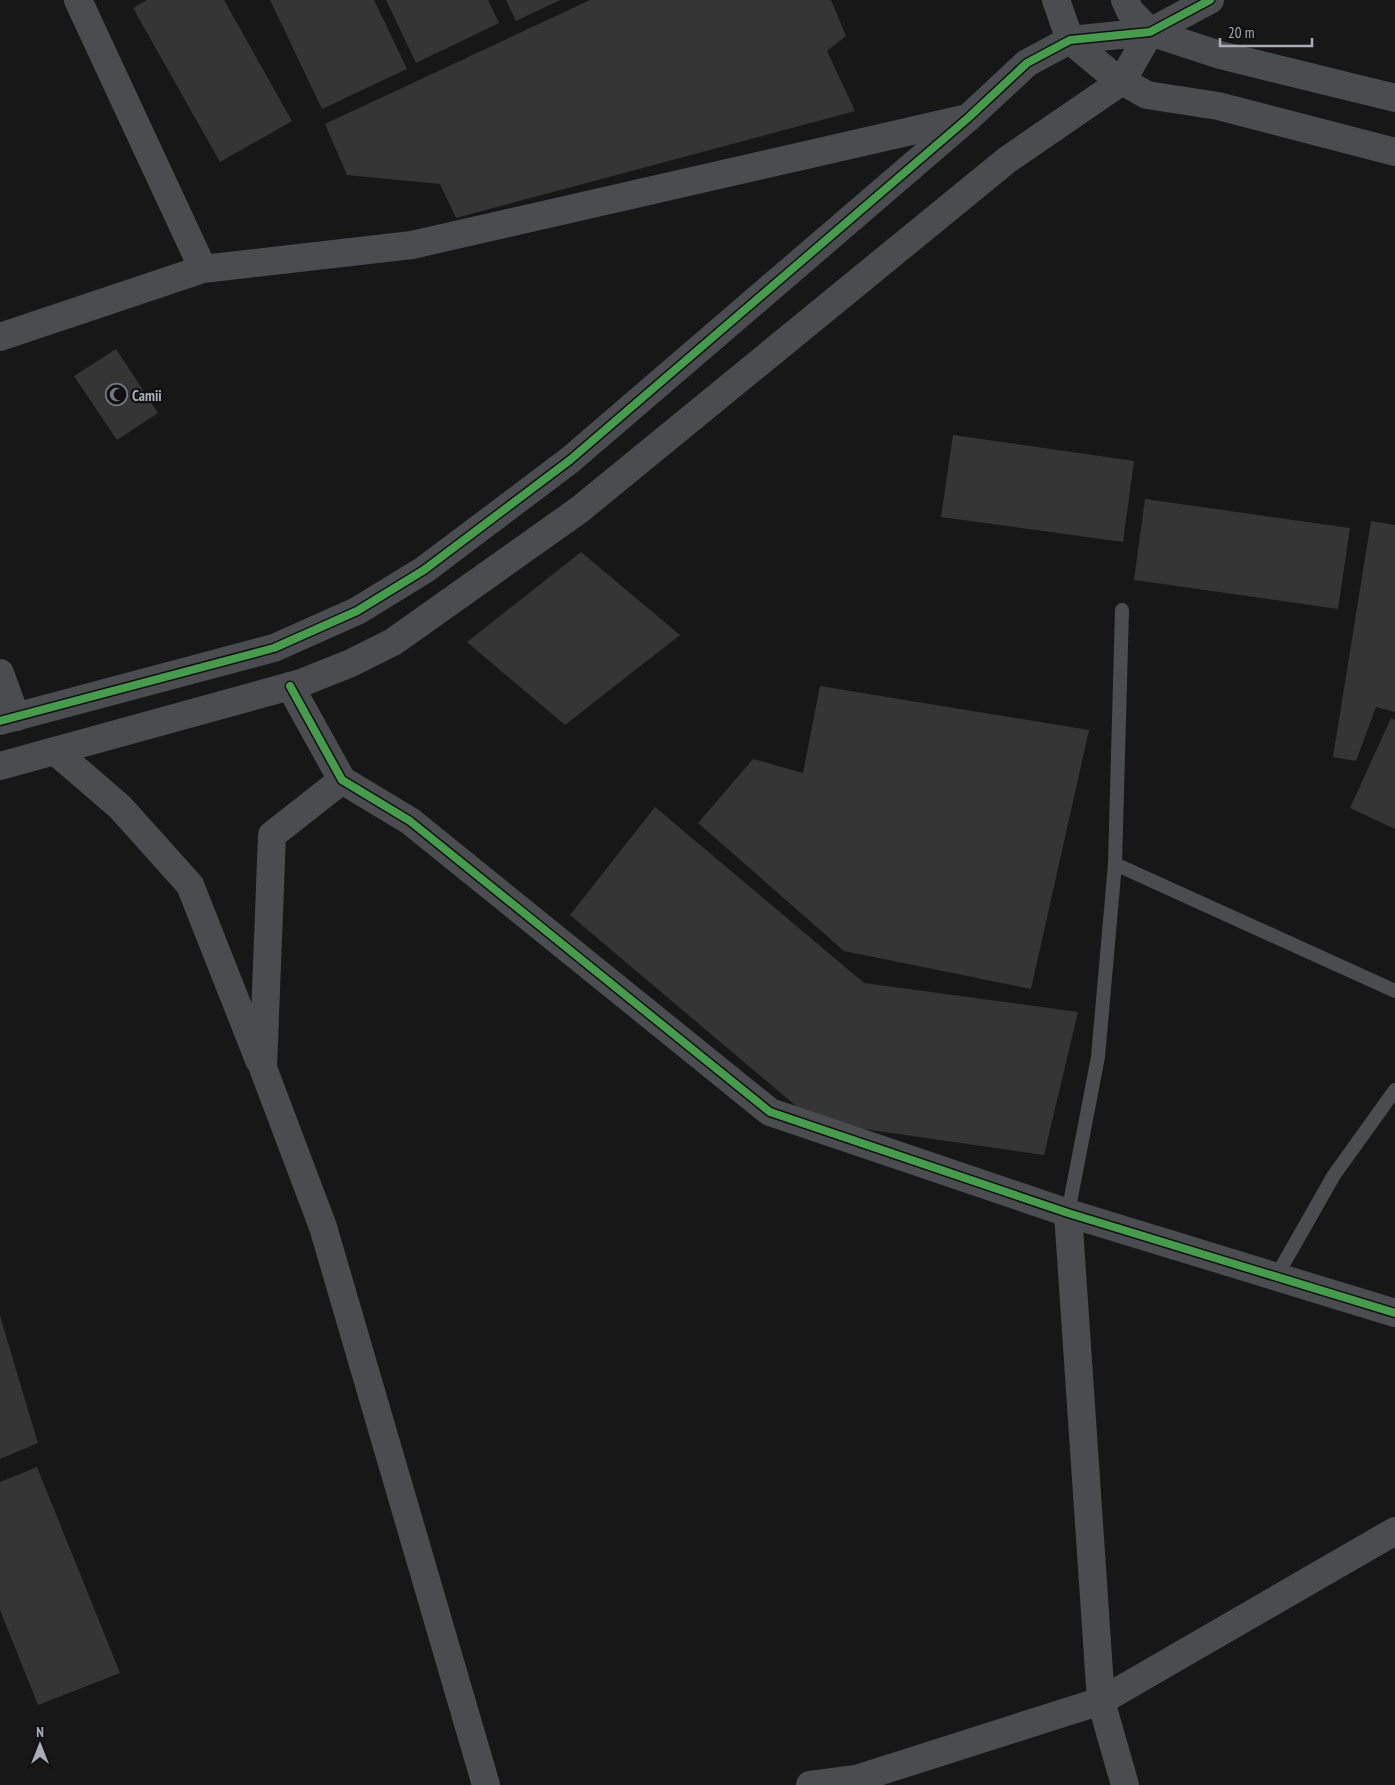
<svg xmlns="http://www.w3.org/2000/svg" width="1395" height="1785" font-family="'PT Sans Narrow',sans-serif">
<rect width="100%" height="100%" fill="#171717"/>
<path fill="#353536" d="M 147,0 L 224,0 L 292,121 L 220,162 L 133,8 Z
M 270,0 L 374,0 L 407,69 L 322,109 Z
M 386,0 L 488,0 L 499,23 L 416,63 Z
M 506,0 L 560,0 L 516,21 Z
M 590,0 L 831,0 L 846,36 L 827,51 L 855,111 L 456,218 L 440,184 L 347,175 L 325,124 Z
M 116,349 L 158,413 L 117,440 L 74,376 Z
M 953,435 L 1134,461 L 1123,542 L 941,517 Z
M 1145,499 L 1350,528 L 1338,609 L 1134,580 Z
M 1371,521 L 1395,525 L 1395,712 L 1376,707 L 1356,761 L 1333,757 Z
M 581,552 L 680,635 L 565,725 L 467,642 Z
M 820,686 L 1089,730 L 1031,989 L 844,951 L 698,823 L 753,759 L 803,773 Z
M 1391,718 L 1395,720 L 1395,829 L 1350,808 Z
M 655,807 L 864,983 L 1078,1012 L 1044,1155 L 815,1122 L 570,915 Z
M 0,1316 L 38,1443 L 0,1459 Z
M 37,1467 L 120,1673 L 38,1705 L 0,1610 L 0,1482 Z"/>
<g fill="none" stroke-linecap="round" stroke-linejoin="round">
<path stroke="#4b4c50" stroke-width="14" d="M 1115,864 L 1395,991
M 1068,1213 L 1098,1057 L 1115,864 L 1122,610
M 1276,1277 L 1334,1175 L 1395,1090"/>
<path stroke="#4b4c50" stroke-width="28" d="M 78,0 L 203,269
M 1150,32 L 1210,0
M 0,337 L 203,269 L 412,245 L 968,118
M 0,673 L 16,717
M 290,686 L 342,780 L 410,821 L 770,1112 L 1068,1213 L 1395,1313
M 55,751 L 120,807 L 190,885 L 259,1060
M 342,780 L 272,835 L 263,1068 L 323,1227 L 486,1785
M 1068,1213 L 1101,1701 L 1125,1785
M 810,1785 L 856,1779 L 1101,1701 L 1395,1531"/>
<path stroke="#4b4c50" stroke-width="28" d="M 1056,0 L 1070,40 L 1113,76 L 1147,95 L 1218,106 L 1395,152
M 1125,0 L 1130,11 L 1150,32 L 1220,55 L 1395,98
M 0,721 L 274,648 L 357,611 L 424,570 L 570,460 L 968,118 L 1027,63 L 1070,40 L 1150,32
M 0,766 L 301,683 L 351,663 L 393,642 L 579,510 L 1007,160 L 1122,81 L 1150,32"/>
<defs>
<path id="cycleway" d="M 290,686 L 342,780 L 410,821 L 770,1112 L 1068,1213 L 1395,1313
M 0,721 L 274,648 L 357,611 L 424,570 L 570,460 L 968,118 L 1027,63 L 1070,40 L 1150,32 L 1210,0"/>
</defs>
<use href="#cycleway" stroke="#111113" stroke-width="11"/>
<use href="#cycleway" stroke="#469c4c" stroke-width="8"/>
</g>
<defs>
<symbol id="mosque-ring" viewBox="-11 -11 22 22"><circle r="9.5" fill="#111113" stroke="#757880" stroke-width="1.5"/><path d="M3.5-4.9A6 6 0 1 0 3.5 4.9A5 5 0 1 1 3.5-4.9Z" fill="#757880"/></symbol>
</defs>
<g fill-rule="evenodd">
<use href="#mosque-ring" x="104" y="382" width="25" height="25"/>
</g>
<g text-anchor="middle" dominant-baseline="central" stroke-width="4.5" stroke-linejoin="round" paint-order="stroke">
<g font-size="15" font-weight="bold" fill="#a8adb8" stroke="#111113" text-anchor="start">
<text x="132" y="395">Camii</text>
</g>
</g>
<g transform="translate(40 1745)" stroke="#111113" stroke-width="4" paint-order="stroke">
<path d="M0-4L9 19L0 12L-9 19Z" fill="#a8adb8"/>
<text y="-8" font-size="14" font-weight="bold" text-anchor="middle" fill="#a8adb8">N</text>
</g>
<path d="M1220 38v8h92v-8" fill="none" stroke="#a8adb8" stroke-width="2.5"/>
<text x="1228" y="38" font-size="15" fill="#a8adb8" stroke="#111113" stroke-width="4" paint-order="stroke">20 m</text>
</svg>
